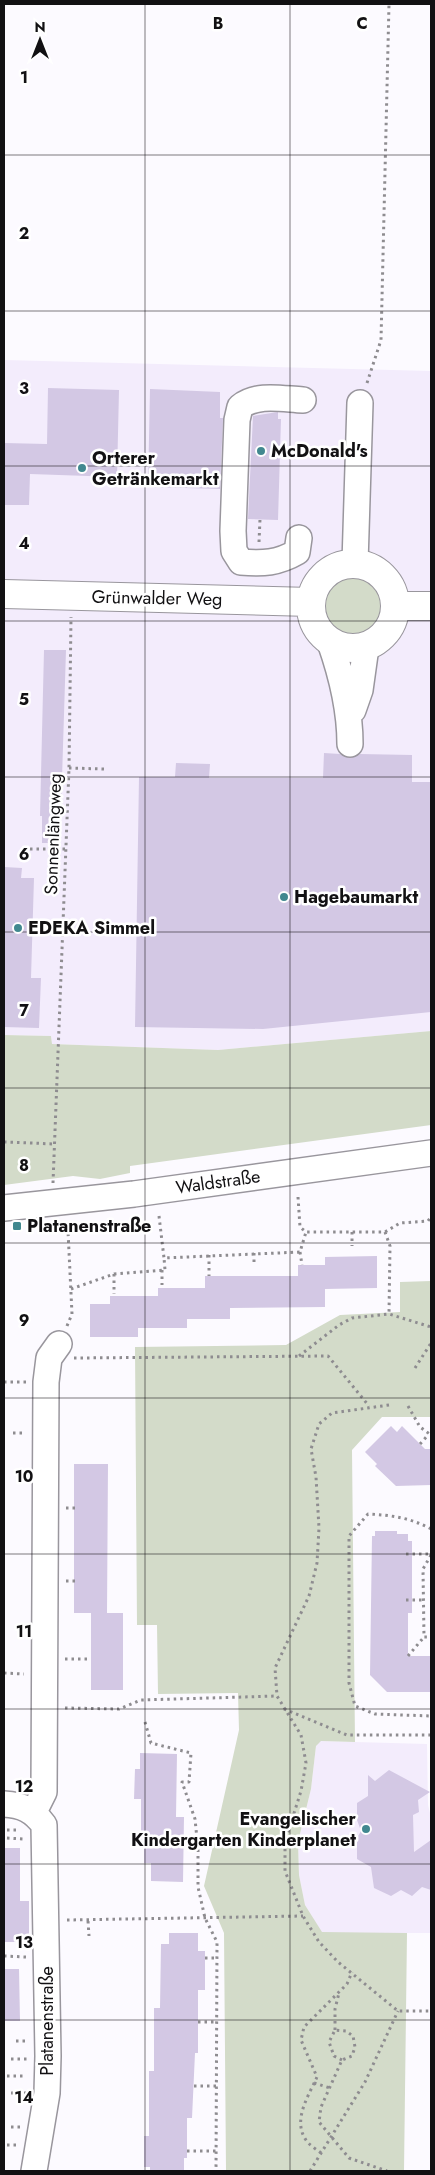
<svg xmlns="http://www.w3.org/2000/svg" width="435" height="2175" font-family="Jost,sans-serif">
<rect width="100%" height="100%" fill="#fcfaff"/>
<path fill="#f3ecfc" d="M 4,360 L 431,371 L 431,1031 L 218,1050 L 52,1044 L 51,1036 L 4,1035 Z
M 320,1741 L 427,1744 L 428,1805 L 431,1817 L 431,1933 L 322,1933 L 305,1905 L 299,1875 L 298,1842 L 311,1789 L 316,1746 Z"/>
<path fill="#d3dbc9" d="M319 605a35 35 0 1 1 70 0a35 35 0 1 1-70 0Z
M 431,1031 L 431,1125 L 130,1166 L 130,1173 L 100,1179 L 73,1176 L 4,1185 L 4,1035 L 51,1036 L 52,1044 L 218,1050 Z
M 431,1281 L 431,1417 L 382,1417 L 352,1450 L 355,1742 L 321,1741 L 316,1746 L 311,1789 L 298,1842 L 299,1875 L 305,1905 L 322,1932 L 407,1933 L 404,2171 L 226,2171 L 224,1933 L 204,1886 L 239,1730 L 238,1693 L 158,1694 L 157,1625 L 137,1625 L 135,1347 L 286,1345 L 340,1315 L 400,1312 L 400,1282 Z"/>
<path fill="#d3c8e4" d="M 48,388 L 119,390 L 117,477 L 30,474 L 29,505 L 4,505 L 4,443 L 47,444 Z
M 150,389 L 220,392 L 220,418 L 223,418 L 220,489 L 148,487 Z
M 278,412 L 278,419 L 281,419 L 278,520 L 248,519 L 253,416 Z
M 44,650 L 66,650 L 60,843 L 42,843 L 42,816 L 40,816 Z
M 324,753 L 340,754 L 350,758 L 360,754 L 412,755 L 412,782 L 431,782 L 431,1012 L 263,1029 L 135,1027 L 139,777 L 175,777 L 176,763 L 210,764 L 209,778 L 323,778 Z
M 4,867 L 22,868 L 21,878 L 34,878 L 31,978 L 41,978 L 39,1028 L 4,1027 Z
M 377,1256 L 377,1288 L 325,1289 L 325,1307 L 230,1308 L 230,1319 L 187,1319 L 187,1328 L 138,1328 L 138,1337 L 90,1337 L 90,1304 L 110,1304 L 110,1296 L 158,1296 L 158,1288 L 205,1288 L 205,1276 L 298,1276 L 298,1265 L 325,1265 L 325,1257 Z
M 391,1426 L 397,1432 L 402,1426 L 425,1449 L 431,1449 L 431,1485 L 396,1486 L 375,1466 L 377,1464 L 365,1452 Z
M 74,1464 L 108,1464 L 107,1613 L 123,1613 L 123,1690 L 91,1690 L 91,1613 L 74,1613 Z
M 375,1531 L 397,1531 L 397,1534 L 408,1534 L 408,1541 L 412,1541 L 412,1613 L 408,1613 L 408,1656 L 431,1656 L 431,1692 L 387,1692 L 370,1675 L 372,1536 L 375,1536 Z
M 140,1753 L 177,1754 L 176,1817 L 184,1817 L 183,1882 L 151,1881 L 151,1863 L 144,1863 L 144,1843 L 141,1843 L 141,1799 L 134,1799 L 135,1769 L 140,1769 Z
M 389,1770 L 430,1792 L 418,1800 L 419,1812 L 413,1815 L 414,1852 L 431,1840 L 431,1890 L 422,1887 L 412,1896 L 401,1890 L 391,1896 L 374,1888 L 371,1867 L 357,1859 L 357,1838 L 361,1831 L 357,1820 L 357,1803 L 368,1796 L 368,1775 L 375,1781 Z
M 4,1848 L 20,1848 L 20,1901 L 29,1901 L 29,1942 L 4,1942 Z
M 169,1933 L 198,1933 L 198,1951 L 205,1951 L 205,1990 L 198,1990 L 198,2053 L 195,2053 L 192,2118 L 187,2118 L 187,2158 L 184,2158 L 184,2171 L 150,2171 L 150,2167 L 144,2167 L 144,2136 L 149,2136 L 149,2071 L 154,2071 L 154,2008 L 160,2008 L 161,1944 L 169,1944 Z
M 4,1969 L 19,1969 L 20,2021 L 4,2021 Z"/>
<g fill="none" stroke-linecap="round" stroke-linejoin="round">
<defs>
<path id="minor" d="M 299,538 L 297,552 C 278,563 263,564 241,562 L 234,551 L 233,531 L 237,420 L 240,407 C 257,393 282,399 303,400
M 355,563 L 360,403
M 330,642 C 342,676 350,708 350,744
M 353,710 L 360,690 L 366,647
M 4,1208 L 134,1194 L 431,1153
M 4,1804 C 22,1805 33,1810 44,1825 L 48,2056 L 47,2093 L 34,2171
M 34,1812 L 44,1792 L 46,1382 L 49,1358 L 59,1344"/>
<path id="major" d="M311 606a42 42 0 1 1 84 0a42 42 0 1 1-84 0Z
M 4,594 L 311,602
M 396,606 L 431,606"/>
</defs>
<use href="#minor" stroke="#99969d" stroke-width="28"/>
<use href="#major" stroke="#99969d" stroke-width="30"/>
<path stroke="#8e8c90" stroke-width="3" stroke-dasharray="2.5 4" stroke-linecap="butt" d="M 367,383 L 381,340 L 389,4
M 259,542 L 260,519
M 69,768 L 104,769
M 30,849 L 66,849
M 4,1142 L 55,1144
M 53,1183 L 69,768 L 71,617
M 298,1197 L 300,1227 L 306,1232 L 385,1232 L 400,1223 L 428,1221 L 431,1217
M 159,1216 L 164,1258 L 300,1252 L 306,1232
M 58,1224 L 59,1232
M 352,1232 L 352,1246
M 385,1232 L 390,1246 L 389,1314
M 300,1252 L 302,1265
M 254,1253 L 254,1265
M 209,1255 L 209,1276
M 162,1270 L 162,1285
M 114,1274 L 114,1294
M 71,1289 L 114,1274 L 165,1270 L 164,1258
M 67,1326 L 72,1314 L 68,1231
M 299,1356 L 339,1325 L 352,1318 L 389,1314 L 431,1327
M 74,1358 L 328,1356 L 369,1406
M 415,1368 L 431,1343
M 4,1382 L 26,1382
M 389,1405 L 332,1413 L 319,1424 L 311,1449 L 316,1477 L 319,1528 L 317,1563 L 309,1596 L 275,1668 L 277,1696 L 301,1735 L 306,1763 L 301,1791 L 285,1842 L 285,1871 L 303,1916 L 319,1942 L 338,1962 L 398,2011 L 431,2011
M 408,1406 L 420,1427 L 431,1435
M 13,1433 L 25,1433
M 420,1444 L 428,1435
M 66,1508 L 75,1508
M 431,1529 C 411,1518 391,1515 368,1514 L 349,1536 L 349,1683 L 355,1706 L 375,1714 L 431,1716
M 406,1554 L 431,1554
M 431,1555 L 423,1569 L 424,1637 L 431,1637
M 66,1581 L 75,1581
M 406,1600 L 423,1600
M 408,1656 L 424,1637
M 65,1659 L 91,1659
M 4,1673 L 24,1674
M 65,1708 L 119,1709 L 141,1700 L 277,1696
M 284,1709 L 347,1735 L 431,1735
M 145,1722 L 151,1743 L 191,1753 L 189,1782 L 182,1782 L 195,1819 L 198,1849 L 198,1887 L 205,1918 L 217,1942 L 216,2171
M 7,1830 L 19,1830
M 7,1838 L 24,1839
M 67,1920 L 303,1916
M 88,1921 L 89,1936
M 4,1956 L 26,1957
M 205,1958 L 217,1958
M 198,2022 L 216,2022
M 335,2030 L 335,2009 L 339,1993
M 16,2041 L 28,2041
M 11,2059 L 28,2059
M 342,2060 L 334,2056 L 329,2042 L 335,2030 L 346,2031 L 353,2036 L 355,2047 L 352,2056 L 342,2060 L 321,2107 L 319,2122 L 349,2158 L 387,2171
M 7,2076 L 26,2076
M 314,2083 L 330,2088
M 194,2086 L 216,2086
M 11,2093 L 26,2093
M 11,2127 L 20,2127
M 7,2145 L 19,2145
M 187,2151 L 216,2151
M 321,2153 C 316,2149 309,2145 306,2140 C 292,2120 309,2095 317,2077 L 301,2040 L 304,2027 L 347,1984 L 352,1972
M 310,2171 L 365,2082 L 398,2011"/>
<use href="#minor" stroke="#fff" stroke-width="25"/>
<use href="#major" stroke="#fff" stroke-width="28"/>
</g>
<path fill="none" stroke="#121113" stroke-width="1" stroke-opacity="0.55" d="M 145,4 L 145,2171M 290,4 L 290,2171M 4,155 L 431,155M 4,311 L 431,311M 4,466 L 431,466M 4,621 L 431,621M 4,777 L 431,777M 4,932 L 431,932M 4,1088 L 431,1088M 4,1243 L 431,1243M 4,1398 L 431,1398M 4,1554 L 431,1554M 4,1709 L 431,1709M 4,1864 L 431,1864M 4,2020 L 431,2020"/>
<g fill="#41888f" stroke="#fff" stroke-width="2">
<circle cx="261" cy="451" r="5"/>
<circle cx="82" cy="468" r="5"/>
<circle cx="284" cy="897" r="5"/>
<circle cx="18" cy="928" r="5"/>
<rect x="12" y="1221" width="10" height="10" rx="2.5"/>
<circle cx="366" cy="1829" r="5"/>
</g>
<g text-anchor="middle" dominant-baseline="central" stroke-width="5" stroke-linejoin="round" paint-order="stroke">
<g font-size="18" font-weight="bold" fill="#121113" stroke="#fff" text-anchor="start">
<text x="271" y="451">McDonald's</text>
<text x="92" y="458">Orterer<tspan x="92" dy="21">Getränkemarkt</tspan></text>
<text x="294" y="897">Hagebaumarkt</text>
<text x="28" y="928">EDEKA Simmel</text>
<text x="27" y="1226">Platanenstraße</text>
<text x="356" y="1819" text-anchor="end">Evangelischer<tspan x="356" dy="21">Kindergarten Kinderplanet</tspan></text>
</g>
<g font-size="18" fill="#121113" stroke="#fff">
<text transform="translate(157 598) rotate(1)">Grünwalder Weg</text>
<text transform="translate(53 834) rotate(-88)">Sonnenlängweg</text>
<text transform="translate(218 1182) rotate(-8)">Waldstraße</text>
<text transform="translate(47 2021) rotate(-90)">Platanenstraße</text>
</g>
</g>
<g font-size="16" text-anchor="middle" font-weight="bold" fill="#121113" stroke="#fff" stroke-width="5" stroke-linejoin="round" paint-order="stroke">
<text x="218" y="29">B</text>
<text x="362" y="29">C</text>
<text x="24" y="83">1</text>
<text x="24" y="239">2</text>
<text x="24" y="394">3</text>
<text x="24" y="549">4</text>
<text x="24" y="705">5</text>
<text x="24" y="860">6</text>
<text x="24" y="1016">7</text>
<text x="24" y="1171">8</text>
<text x="24" y="1326">9</text>
<text x="24" y="1482">10</text>
<text x="24" y="1637">11</text>
<text x="24" y="1792">12</text>
<text x="24" y="1948">13</text>
<text x="24" y="2103">14</text>
</g>
<rect width="435" height="2175" fill="none" stroke="#121113" stroke-width="10"/>
<g transform="translate(40 40)" stroke="#ffffff" stroke-width="4" paint-order="stroke">
<path d="M0-4L9 19L0 12L-9 19Z" fill="#121113"/>
<text y="-8" font-size="14" font-weight="bold" text-anchor="middle" fill="#121113">N</text>
</g>
</svg>
